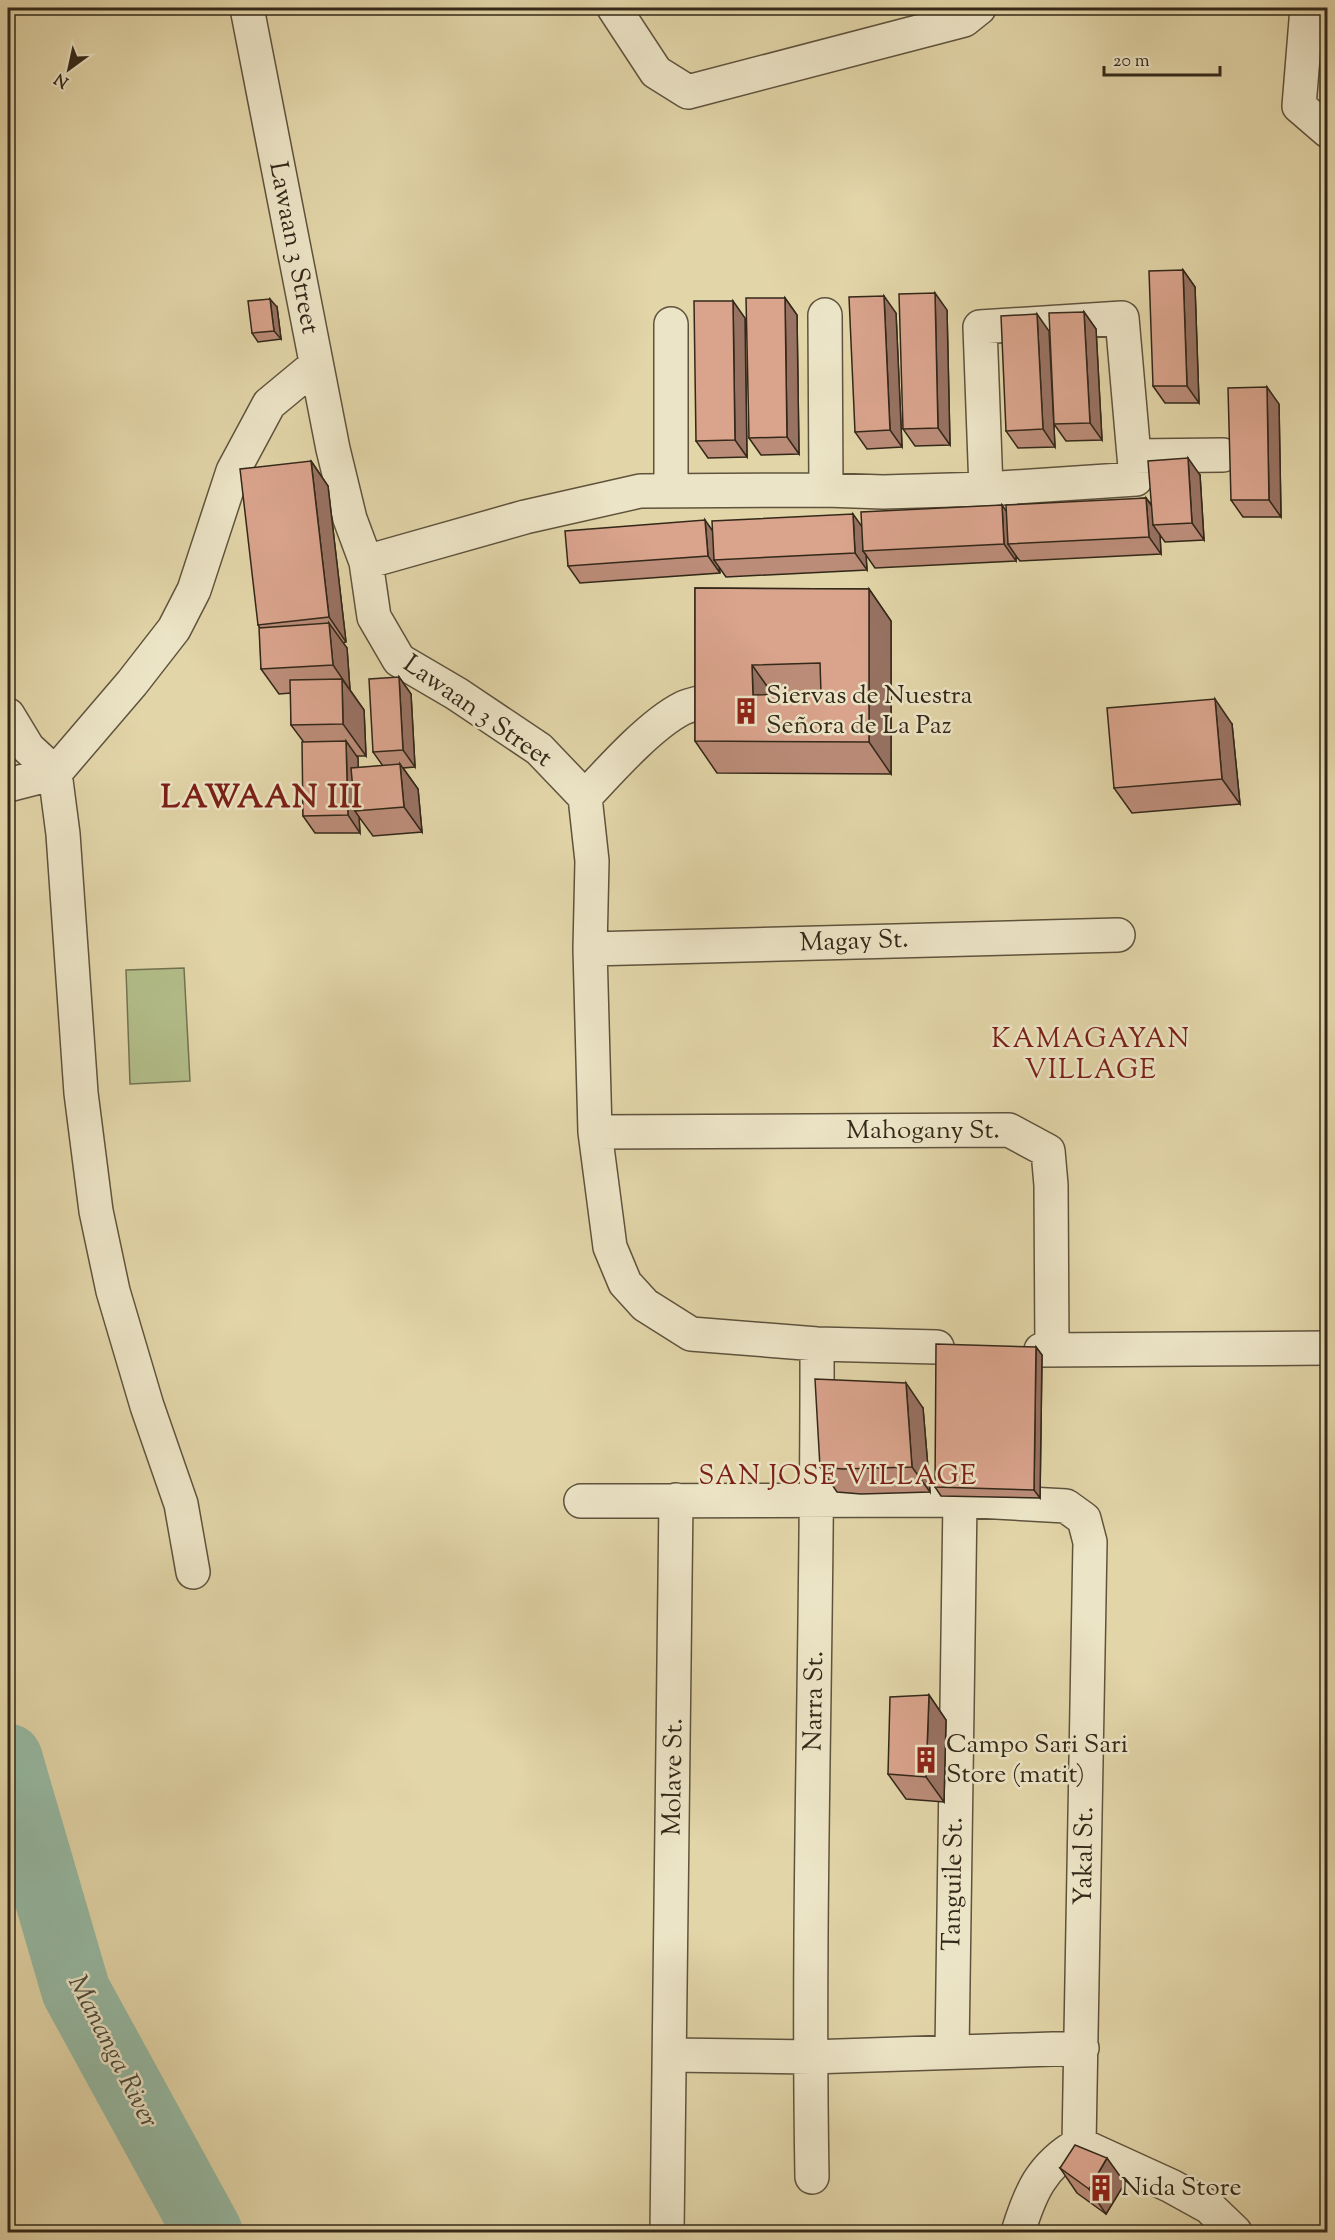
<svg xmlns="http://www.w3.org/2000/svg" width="1335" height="2240" font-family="'Sorts Mill Goudy',serif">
<rect width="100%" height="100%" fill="#e2d5a8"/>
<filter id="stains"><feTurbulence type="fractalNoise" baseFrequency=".00333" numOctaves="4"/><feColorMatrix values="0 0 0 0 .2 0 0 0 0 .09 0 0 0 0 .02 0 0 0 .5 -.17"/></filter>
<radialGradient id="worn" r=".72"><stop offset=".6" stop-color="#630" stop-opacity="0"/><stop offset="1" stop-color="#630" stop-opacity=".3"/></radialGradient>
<path fill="#b2bd89" stroke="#727251" stroke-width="1.5" d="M 184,968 L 190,1081 L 130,1084 L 126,970 Z"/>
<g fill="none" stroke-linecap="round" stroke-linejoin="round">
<path stroke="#96b9a3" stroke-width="69" d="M 8,1758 L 76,1991 L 208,2232"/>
<defs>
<path id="minor" d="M 247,8 L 333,449 L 350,519 L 366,562 L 374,617 L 399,660 L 457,694 L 539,749 L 585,797 L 592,861 L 590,949 L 595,1132 L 610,1247 L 625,1283 L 645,1305 L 691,1334 L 817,1344 L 937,1347
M 614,8 L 656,72 L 688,92 L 964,20 L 979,8
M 1307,8 L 1299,106 L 1328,131
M 825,315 L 826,490
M 1134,456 L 1223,455
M 671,490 L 671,324
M 366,562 L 525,517 L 640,491 L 826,490 L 883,492 L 986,489 L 1136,479 L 1122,318 L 980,327 L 986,489
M 8,715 L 28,748 L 55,773 L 63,834 L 81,1093 L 96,1211 L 113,1291 L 147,1406 L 181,1504 L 193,1572
M 8,785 L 55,773 L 132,683 L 174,629 L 194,590 L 233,471 L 269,404 L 316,365
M 585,797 C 610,770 651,724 683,708 C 690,705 699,703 706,701
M 590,949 L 1118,935
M 595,1132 L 1009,1130 L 1048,1151 L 1051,1185 L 1052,1350
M 1041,1350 L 1328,1348
M 581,1501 L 960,1500 L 1066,1506 L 1084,1519 L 1090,1542 L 1079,2144
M 952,2051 L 960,1500
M 671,2055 L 810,2057 L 1082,2048
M 1079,2144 L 1171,2186 L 1209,2207 L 1235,2232
M 812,2177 C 807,1899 818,1621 817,1344
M 667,2232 L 676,1500
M 1018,2232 C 1030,2193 1041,2166 1079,2144"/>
</defs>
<use href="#minor" stroke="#5f533d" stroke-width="36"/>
<use href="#minor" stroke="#ece4c6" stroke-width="33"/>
</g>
<path fill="#bb8c78" stroke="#332819" stroke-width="1.5" d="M 1183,270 L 1195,287 L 1199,403 L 1165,403 L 1153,386 Z
M 785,298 L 797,315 L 799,454 L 761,455 L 749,438 Z
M 277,307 L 281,339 L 258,342 L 252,333 Z
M 947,310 L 950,445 L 915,446 L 903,429 Z
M 1084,312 L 1096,329 L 1102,440 L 1066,441 L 1054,424 Z
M 896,313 L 902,447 L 867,449 L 855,432 Z
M 745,318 L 747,457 L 708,458 L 696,441 Z
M 1049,331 L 1055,447 L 1018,448 L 1006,431 Z
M 1279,404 L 1281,517 L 1243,517 L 1231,500 Z
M 311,461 L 328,486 L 346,642 L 343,643 L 347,648 L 350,690 L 364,710 L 366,756 L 357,756 L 358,758 L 358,768 L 383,766 L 373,752 L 399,677 L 411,694 L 415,767 L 403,768 L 418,789 L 422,832 L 373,836 L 359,817 L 360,833 L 315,833 L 303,816 L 303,741 L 291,725 L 291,693 L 279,694 L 261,669 L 260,628 L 258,625 Z
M 1200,475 L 1204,540 L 1165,542 L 1160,535 L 1161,554 L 1020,561 L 1016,556 L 1016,561 L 875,568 L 866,555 L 867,570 L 726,577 L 719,567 L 720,573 L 580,583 L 568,566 L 712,531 L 861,526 L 1006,510 L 1146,498 L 1151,504 Z
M 695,588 L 869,589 L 891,621 L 891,774 L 717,773 L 695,741 Z
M 1232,724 L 1240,804 L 1132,813 L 1114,788 Z
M 1036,1347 L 1042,1355 L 1040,1498 L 941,1496 L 935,1487 Z
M 923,1408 L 930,1492 L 861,1494 L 837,1492 L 820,1467 Z
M 929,1695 L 946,1720 L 944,1802 L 906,1799 L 888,1774 Z
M 1060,2168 L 1125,2183 L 1106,2214 L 1077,2193 Z"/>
<path fill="#987262" stroke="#332819" stroke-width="1.5" d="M 1183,270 L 1195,287 L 1199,403 L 1187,386 Z
M 935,293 L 947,310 L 950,445 L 938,428 Z
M 884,296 L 896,313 L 902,447 L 890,430 Z
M 785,298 L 797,315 L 799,454 L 787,437 Z
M 270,299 L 277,307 L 281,339 L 274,331 Z
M 733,301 L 745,318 L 747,457 L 735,440 Z
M 1084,312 L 1096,329 L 1102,440 L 1090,423 Z
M 1037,314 L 1049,331 L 1055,447 L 1043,429 Z
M 1267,387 L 1279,404 L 1281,517 L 1269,500 Z
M 1188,458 L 1200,475 L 1204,540 L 1192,523 Z
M 311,461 L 328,486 L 346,642 L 329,617 Z
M 1146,498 L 1158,515 L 1153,525 L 1160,535 L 1161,554 L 1149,537 Z
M 1002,505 L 1014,522 L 1008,544 L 1016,556 L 1016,561 L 1004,544 Z
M 853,514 L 865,531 L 863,551 L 866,555 L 867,570 L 855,553 Z
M 705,520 L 717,537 L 714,560 L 719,567 L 720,573 L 708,556 Z
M 869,589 L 891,621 L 891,774 L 869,742 Z
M 329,623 L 347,648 L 350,690 L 333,665 Z
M 752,665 L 774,696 L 753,695 Z
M 399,677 L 411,694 L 415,767 L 403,750 Z
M 342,679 L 364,710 L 366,756 L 343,724 Z
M 1215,699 L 1232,724 L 1240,804 L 1222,779 Z
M 346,741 L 358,758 L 359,810 L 355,811 L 359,817 L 360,833 L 348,815 Z
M 400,764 L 418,789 L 422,832 L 404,807 Z
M 1036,1347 L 1042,1355 L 1040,1498 L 1034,1490 Z
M 906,1383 L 923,1408 L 930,1492 L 912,1467 Z
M 929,1695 L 946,1720 L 944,1802 L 926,1777 Z
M 1107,2158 L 1125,2183 L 1106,2214 L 1089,2189 Z"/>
<path fill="#d9a38c" stroke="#332819" stroke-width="1.5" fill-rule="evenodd" d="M 1183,270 L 1187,386 L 1153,386 L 1149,271 Z
M 935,293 L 938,428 L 903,429 L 899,294 Z
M 884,296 L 890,430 L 855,432 L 849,297 Z
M 746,298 L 785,298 L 787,437 L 749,438 Z
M 270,299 L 274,331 L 252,333 L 248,301 Z
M 694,301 L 733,301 L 735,440 L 696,441 Z
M 1084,312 L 1090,423 L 1054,424 L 1049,313 Z
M 1037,314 L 1043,429 L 1006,431 L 1001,316 Z
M 1267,387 L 1269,500 L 1231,500 L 1228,388 Z
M 1188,458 L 1192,523 L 1153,525 L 1148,461 Z
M 311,461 L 329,617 L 258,625 L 240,469 Z
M 1146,498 L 1149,537 L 1008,544 L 1006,505 Z
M 1002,505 L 1004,544 L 863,551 L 861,512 Z
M 853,514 L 855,553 L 714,560 L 712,521 Z
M 705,520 L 708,556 L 568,566 L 565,531 Z
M 695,588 L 869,589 L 869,742 L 695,741 ZM 820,663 L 821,693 L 753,695 L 752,665 Z
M 329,623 L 333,665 L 261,669 L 259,628 Z
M 399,677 L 403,750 L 373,752 L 369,679 Z
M 342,679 L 343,724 L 291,725 L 290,680 Z
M 1215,699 L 1222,779 L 1114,788 L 1107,708 Z
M 346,741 L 348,815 L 303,816 L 302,742 Z
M 400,764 L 404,807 L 355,811 L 351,768 Z
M 936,1344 L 1036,1347 L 1034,1490 L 935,1487 Z
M 815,1379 L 906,1383 L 912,1467 L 843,1469 L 820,1467 Z
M 929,1695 L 926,1777 L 888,1774 L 890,1697 Z
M 1075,2145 L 1107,2158 L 1089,2189 L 1060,2168 Z"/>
<defs>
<symbol id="building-bare" viewBox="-9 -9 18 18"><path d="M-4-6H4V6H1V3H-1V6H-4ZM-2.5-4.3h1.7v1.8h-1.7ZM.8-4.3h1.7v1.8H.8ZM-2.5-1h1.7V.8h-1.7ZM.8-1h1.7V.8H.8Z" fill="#8f2418" stroke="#ece4c6" stroke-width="2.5" paint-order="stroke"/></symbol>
</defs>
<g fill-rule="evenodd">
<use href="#building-bare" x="727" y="692" width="38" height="38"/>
<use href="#building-bare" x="907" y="1741" width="38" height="38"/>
<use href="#building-bare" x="1082" y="2169" width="38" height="38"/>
</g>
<g text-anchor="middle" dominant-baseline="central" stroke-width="5" stroke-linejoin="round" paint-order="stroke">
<g font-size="26" fill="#332819" stroke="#ece4c6">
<text transform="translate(293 248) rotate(79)">Lawaan 3 Street</text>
<text transform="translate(477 712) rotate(35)">Lawaan 3 Street</text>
<text transform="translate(854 942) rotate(-2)">Magay St.</text>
<text x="923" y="1131">Mahogany St.</text>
<text transform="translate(815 1701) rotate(-89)">Narra St.</text>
<text transform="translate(674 1777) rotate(-89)">Molave St.</text>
<text transform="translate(1085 1856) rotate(-89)">Yakal St.</text>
<text transform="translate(954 1884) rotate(-89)">Tanguile St.</text>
</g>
<g font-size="26" fill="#332819" stroke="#ece4c6" text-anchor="start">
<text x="766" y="696">Siervas de Nuestra<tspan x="766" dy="30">Señora de La Paz</tspan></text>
<text x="946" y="1745">Campo Sari Sari<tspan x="946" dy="30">Store (matit)</tspan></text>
<text x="1121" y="2188">Nida Store</text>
</g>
<g font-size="27" letter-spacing="1.5" fill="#7a1f14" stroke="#ece4c6">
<text x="1091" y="1040">KAMAGAYAN<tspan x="1091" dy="31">VILLAGE</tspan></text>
<text x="838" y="1477">SAN JOSE VILLAGE</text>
</g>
<g font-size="27" font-style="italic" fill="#4c4c3c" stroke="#ece4c6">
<text transform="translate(112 2052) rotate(63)">Mananga River</text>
</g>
<g font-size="32" font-weight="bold" letter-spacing="1.5" fill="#7a1f14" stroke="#ece4c6">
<text x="262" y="799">LAWAAN III</text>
</g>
</g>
<rect width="1335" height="2240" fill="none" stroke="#e2d5a8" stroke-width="30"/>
<rect x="9" y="9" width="1317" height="2222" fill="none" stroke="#332819" stroke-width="3"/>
<rect x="15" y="15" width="1305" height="2210" fill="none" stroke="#332819" stroke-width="1.5"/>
<g transform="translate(69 69) rotate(213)" stroke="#ece4c6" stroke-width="4.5" paint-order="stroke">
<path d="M0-4.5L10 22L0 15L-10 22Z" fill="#332819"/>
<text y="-9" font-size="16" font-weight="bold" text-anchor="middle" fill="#332819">N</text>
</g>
<path d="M1104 66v9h116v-9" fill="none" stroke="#332819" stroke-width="3"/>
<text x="1113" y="66" font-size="18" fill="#332819" stroke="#ece4c6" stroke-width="4.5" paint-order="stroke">20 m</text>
<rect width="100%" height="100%" filter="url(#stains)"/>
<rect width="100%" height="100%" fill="url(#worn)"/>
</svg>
